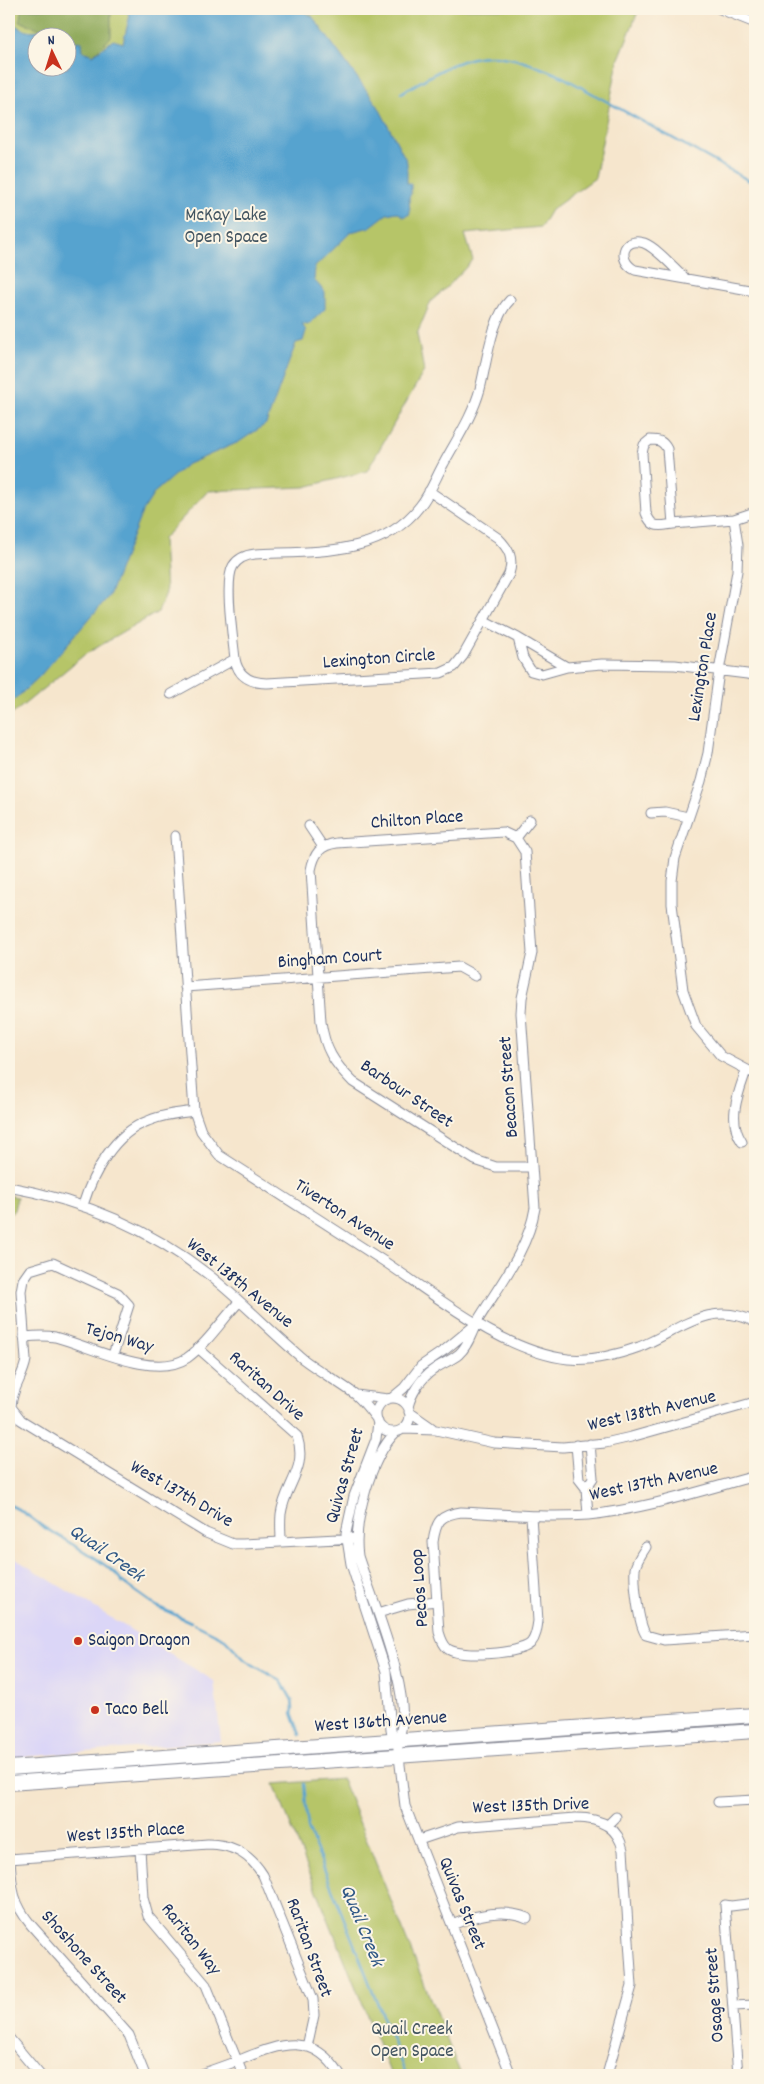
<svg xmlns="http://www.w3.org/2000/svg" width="764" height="2084" font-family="Dekko,sans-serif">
<rect width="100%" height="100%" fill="#fcf5e5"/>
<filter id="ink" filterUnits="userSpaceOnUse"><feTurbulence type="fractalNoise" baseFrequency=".02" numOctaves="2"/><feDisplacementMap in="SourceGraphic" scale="10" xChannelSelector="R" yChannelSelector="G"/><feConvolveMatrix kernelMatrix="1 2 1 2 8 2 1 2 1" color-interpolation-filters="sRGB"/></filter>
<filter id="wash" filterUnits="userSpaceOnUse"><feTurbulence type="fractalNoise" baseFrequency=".0096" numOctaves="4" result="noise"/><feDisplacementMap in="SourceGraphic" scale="20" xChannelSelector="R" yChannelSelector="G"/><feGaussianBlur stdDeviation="1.12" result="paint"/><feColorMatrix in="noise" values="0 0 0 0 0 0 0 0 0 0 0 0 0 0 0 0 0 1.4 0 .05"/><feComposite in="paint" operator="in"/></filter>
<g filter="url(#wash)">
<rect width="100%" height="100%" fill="#f6e6cd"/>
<path fill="#dbd6f7" d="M 9,1555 L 214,1681 L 221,1741 L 9,1758 Z"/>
<path fill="#b6c568" stroke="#687a63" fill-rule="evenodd" d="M 9,9 L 639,9 L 618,61 L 595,178 L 551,210 L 541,227 L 465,234 L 473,260 L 445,289 L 431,301 L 417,334 L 424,371 L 367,471 L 305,487 L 208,491 L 163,539 L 166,593 L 158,612 L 84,655 L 9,717 ZM 38,38 L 68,38 L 68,68 L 38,68 Z
M 9,1195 L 17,1197 L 14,1210 L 9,1216 Z
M 342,1779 L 461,2075 L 391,2075 L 274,1784 Z"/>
<path fill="#90aa5c" stroke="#566c5d" d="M 23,9 L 111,9 L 111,37 L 93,55 L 72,48 L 68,38 L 59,37 L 52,33 L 19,21 Z"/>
<path fill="#56a3cf" stroke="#386996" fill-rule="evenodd" d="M 123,9 L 298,9 L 312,16 L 378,106 L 407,162 L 407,183 L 411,184 L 411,194 L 409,197 L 410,214 L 404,217 L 397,212 L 387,214 L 370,227 L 351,232 L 315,267 L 314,280 L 325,292 L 325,309 L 308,325 L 302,324 L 306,331 L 303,341 L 296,343 L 266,424 L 239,442 L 186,465 L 155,492 L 142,512 L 109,596 L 39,677 L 9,705 L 9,26 L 15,25 L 26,31 L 49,30 L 55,36 L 67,33 L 73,46 L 77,41 L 82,42 L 83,51 L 93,55 L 113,40 L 123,43 L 130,15 ZM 38,38 L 68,38 L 68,68 L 38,68 Z"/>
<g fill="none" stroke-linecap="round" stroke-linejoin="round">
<path stroke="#56a3cf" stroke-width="2.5" d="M 401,93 C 428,78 458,56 490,56 C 515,56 539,67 561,76 L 755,184
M 9,1505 C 24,1510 32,1520 45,1528 C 59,1537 117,1568 121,1581 L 156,1606 L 191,1622
M 195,1624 L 225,1639 L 245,1660 L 281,1681 L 292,1700 L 293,1709 L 292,1713 L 300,1735
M 304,1784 L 308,1828 L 406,2075"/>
</g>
</g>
<g filter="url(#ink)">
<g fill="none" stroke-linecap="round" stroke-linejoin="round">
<defs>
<path id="street" d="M 720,9 L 755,23
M 684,277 C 674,268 657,248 644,243 C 623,236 616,260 635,270 L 755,291
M 650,440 C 659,440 663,441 667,449 L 673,524 C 659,526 652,529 646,513 L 642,453 L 644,445 Z
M 429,491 L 498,538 C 509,549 514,558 509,574 L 463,656 L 454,667 L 441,673 L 267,683 C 250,683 238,676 235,659 C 233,639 224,581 233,566 C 238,558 246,555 255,554 C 313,551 381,557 420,506 C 430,494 436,477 444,463 C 457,439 473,415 480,389 C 487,362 491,319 510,300
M 734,519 L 738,545 L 737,571 L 719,671 L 708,753 L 701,781 L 675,858 L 672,881 L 672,904 L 683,990 L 696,1026 L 721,1056 L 755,1074
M 673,524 L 734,519 L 755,512
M 483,620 L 518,638 L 567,667 L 602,664 L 675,665 L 755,675
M 518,638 L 523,658 L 531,671 L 542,674 L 567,667
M 171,694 L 235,659
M 651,813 L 665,812 L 688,817
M 309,826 L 323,847
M 175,836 L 194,1111 L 201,1131 L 219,1155 C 274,1190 328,1225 382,1260 C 435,1295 504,1352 568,1359 C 591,1361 617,1355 639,1347 C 679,1331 709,1299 755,1322
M 516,838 L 530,820
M 185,987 L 459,967 L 475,976
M 742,1142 C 727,1120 738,1094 746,1071
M 9,1187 C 82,1200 150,1229 209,1275 C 242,1301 271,1332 303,1359 C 320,1372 339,1382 356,1395 C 364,1402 370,1410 376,1418
M 83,1205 C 93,1173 114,1133 148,1121 C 162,1115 178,1113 194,1111
M 24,1337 C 34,1336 45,1335 55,1337 C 90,1346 154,1380 187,1358 C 207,1344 222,1320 239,1302
M 198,1348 L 297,1436 C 308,1470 285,1484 281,1514 C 280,1523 281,1533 281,1542
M 113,1355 L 129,1305 L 118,1293 L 53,1263 L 30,1270 L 23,1280 L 21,1291 L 26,1360 C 23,1378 12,1387 11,1407 L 21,1420 L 206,1533 L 233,1544 L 243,1544 L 356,1538
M 356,1395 L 388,1399
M 392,1398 L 404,1388 L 421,1366 L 446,1349 L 475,1325
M376 1415a17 17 0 1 1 34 0a17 17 0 1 1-34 0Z
M 408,1407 C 411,1394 421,1378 433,1370 C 441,1364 452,1360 459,1354 C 469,1345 472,1331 478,1320 C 500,1284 528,1250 535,1208 L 521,1013 L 522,998 L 532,953 L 525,852 L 516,838 L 503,832 L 337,843 C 320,845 314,854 311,870 L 321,1022 C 325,1049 333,1062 353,1082 L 475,1160 L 496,1167 L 531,1167
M 409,1412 L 432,1428
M 378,1422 L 376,1439 L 354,1496 L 346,1533 L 351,1564 L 386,1671 L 391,1730 L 392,1735 L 397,1740 L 405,1806 L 511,2075
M 403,1429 L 436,1430 L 494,1443 L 563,1447 L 605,1443 L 631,1437 L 755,1402
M 396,1432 C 371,1456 353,1522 358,1556 C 370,1595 419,1706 397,1740
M 576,1445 L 579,1479 L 586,1488 L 588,1515
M 586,1488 L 593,1478 L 590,1444
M 531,1516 L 538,1621 C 537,1629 536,1637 531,1643 C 520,1654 461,1658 448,1649 C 443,1645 441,1639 439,1632 L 433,1542 C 436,1521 440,1515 461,1512 C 503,1514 546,1518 588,1515 C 645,1509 700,1491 755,1476
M 646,1547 C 642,1553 636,1562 635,1569 C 634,1583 638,1623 646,1635 L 664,1640 L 755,1634
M 378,1613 L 408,1604 L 437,1601
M 718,1802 L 755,1800
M 608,1825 L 616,1817
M 419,1840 L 458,1827 L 576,1818 C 599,1818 618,1826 623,1850 L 632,1986 L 607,2075
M 140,1849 L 143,1898 L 148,1916 L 206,1985 L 243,2075
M 9,1859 L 208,1844 C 232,1844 250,1854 263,1875 L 313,1999 L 314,2015 L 307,2047
M 10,1859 C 12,1888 12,1902 31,1925 L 129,2035 L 145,2075
M 452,1925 C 475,1915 503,1908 527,1918
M 733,2006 L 755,2005
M 9,2038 L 40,2075
M 198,2075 C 212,2070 227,2065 242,2059 C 281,2043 314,2032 340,2075
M 738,2075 L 725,1905 L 731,1906 L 755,1903"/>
<path id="secondary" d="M 9,1768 L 755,1715
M 9,1783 L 755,1731"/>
</defs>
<use href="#street" stroke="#888a96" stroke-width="11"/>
<use href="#secondary" stroke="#888a96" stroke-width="16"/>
<use href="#street" stroke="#fff" stroke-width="9"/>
<use href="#secondary" stroke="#fff" stroke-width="14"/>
</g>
</g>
<g fill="#c8321e" stroke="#fcf5e5" stroke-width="2">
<circle cx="78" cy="1641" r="5"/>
<circle cx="95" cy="1710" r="5"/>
</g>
<g text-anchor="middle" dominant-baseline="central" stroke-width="4" stroke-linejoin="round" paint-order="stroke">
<g font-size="19" fill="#425460" stroke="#fcf5e5">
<text x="226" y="216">McKay Lake<tspan x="226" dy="22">Open Space</tspan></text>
<text x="412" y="2030">Quail Creek<tspan x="412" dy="22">Open Space</tspan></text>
</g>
<g font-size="19" fill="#1b2f5e" stroke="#fcf5e5">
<text transform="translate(379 660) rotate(-4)">Lexington Circle</text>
<text transform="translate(704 667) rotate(-81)">Lexington Place</text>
<text transform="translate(417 821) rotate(-4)">Chilton Place</text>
<text transform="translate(330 960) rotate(-4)">Bingham Court</text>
<text transform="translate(510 1087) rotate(-94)">Beacon Street</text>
<text transform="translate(406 1095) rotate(34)">Barbour Street</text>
<text transform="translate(344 1216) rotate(33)">Tiverton Avenue</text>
<text transform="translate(239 1284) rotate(39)">West 138th Avenue</text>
<text transform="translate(119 1339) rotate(16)">Tejon Way</text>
<text transform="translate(266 1387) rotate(42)">Raritan Drive</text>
<text transform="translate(652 1412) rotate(-13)">West 138th Avenue</text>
<text transform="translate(346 1476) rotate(-74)">Quivas Street</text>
<text transform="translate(654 1483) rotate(-12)">West 137th Avenue</text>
<text transform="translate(181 1495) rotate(30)">West 137th Drive</text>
<text transform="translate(421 1588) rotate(-94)">Pecos Loop</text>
<text transform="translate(381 1723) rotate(-4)">West 136th Avenue</text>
<text transform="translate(531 1807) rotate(-2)">West 135th Drive</text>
<text transform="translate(126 1834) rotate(-4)">West 135th Place</text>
<text transform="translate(461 1904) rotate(68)">Quivas Street</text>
<text transform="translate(190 1940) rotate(52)">Raritan Way</text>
<text transform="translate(308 1948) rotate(70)">Raritan Street</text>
<text transform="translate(83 1958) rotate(48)">Shoshone Street</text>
<text transform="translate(716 1995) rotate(-94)">Osage Street</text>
</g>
<g font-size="19" fill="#1b2f5e" stroke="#fcf5e5" text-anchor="start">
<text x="88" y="1641">Saigon Dragon</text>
<text x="105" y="1710">Taco Bell</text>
</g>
<g font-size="20" font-style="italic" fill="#305886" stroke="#fcf5e5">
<text transform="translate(106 1554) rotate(35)">Quail Creek</text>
<text transform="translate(361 1926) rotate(68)">Quail Creek</text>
</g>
</g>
<rect width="764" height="2084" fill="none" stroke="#fcf5e5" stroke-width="30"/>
<g transform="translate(52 52) rotate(356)"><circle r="24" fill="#fcf5e5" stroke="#a2a6af"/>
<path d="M0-4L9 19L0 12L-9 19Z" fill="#c8321e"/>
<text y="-8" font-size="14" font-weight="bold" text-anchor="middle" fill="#1b2f5e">N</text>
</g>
</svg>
